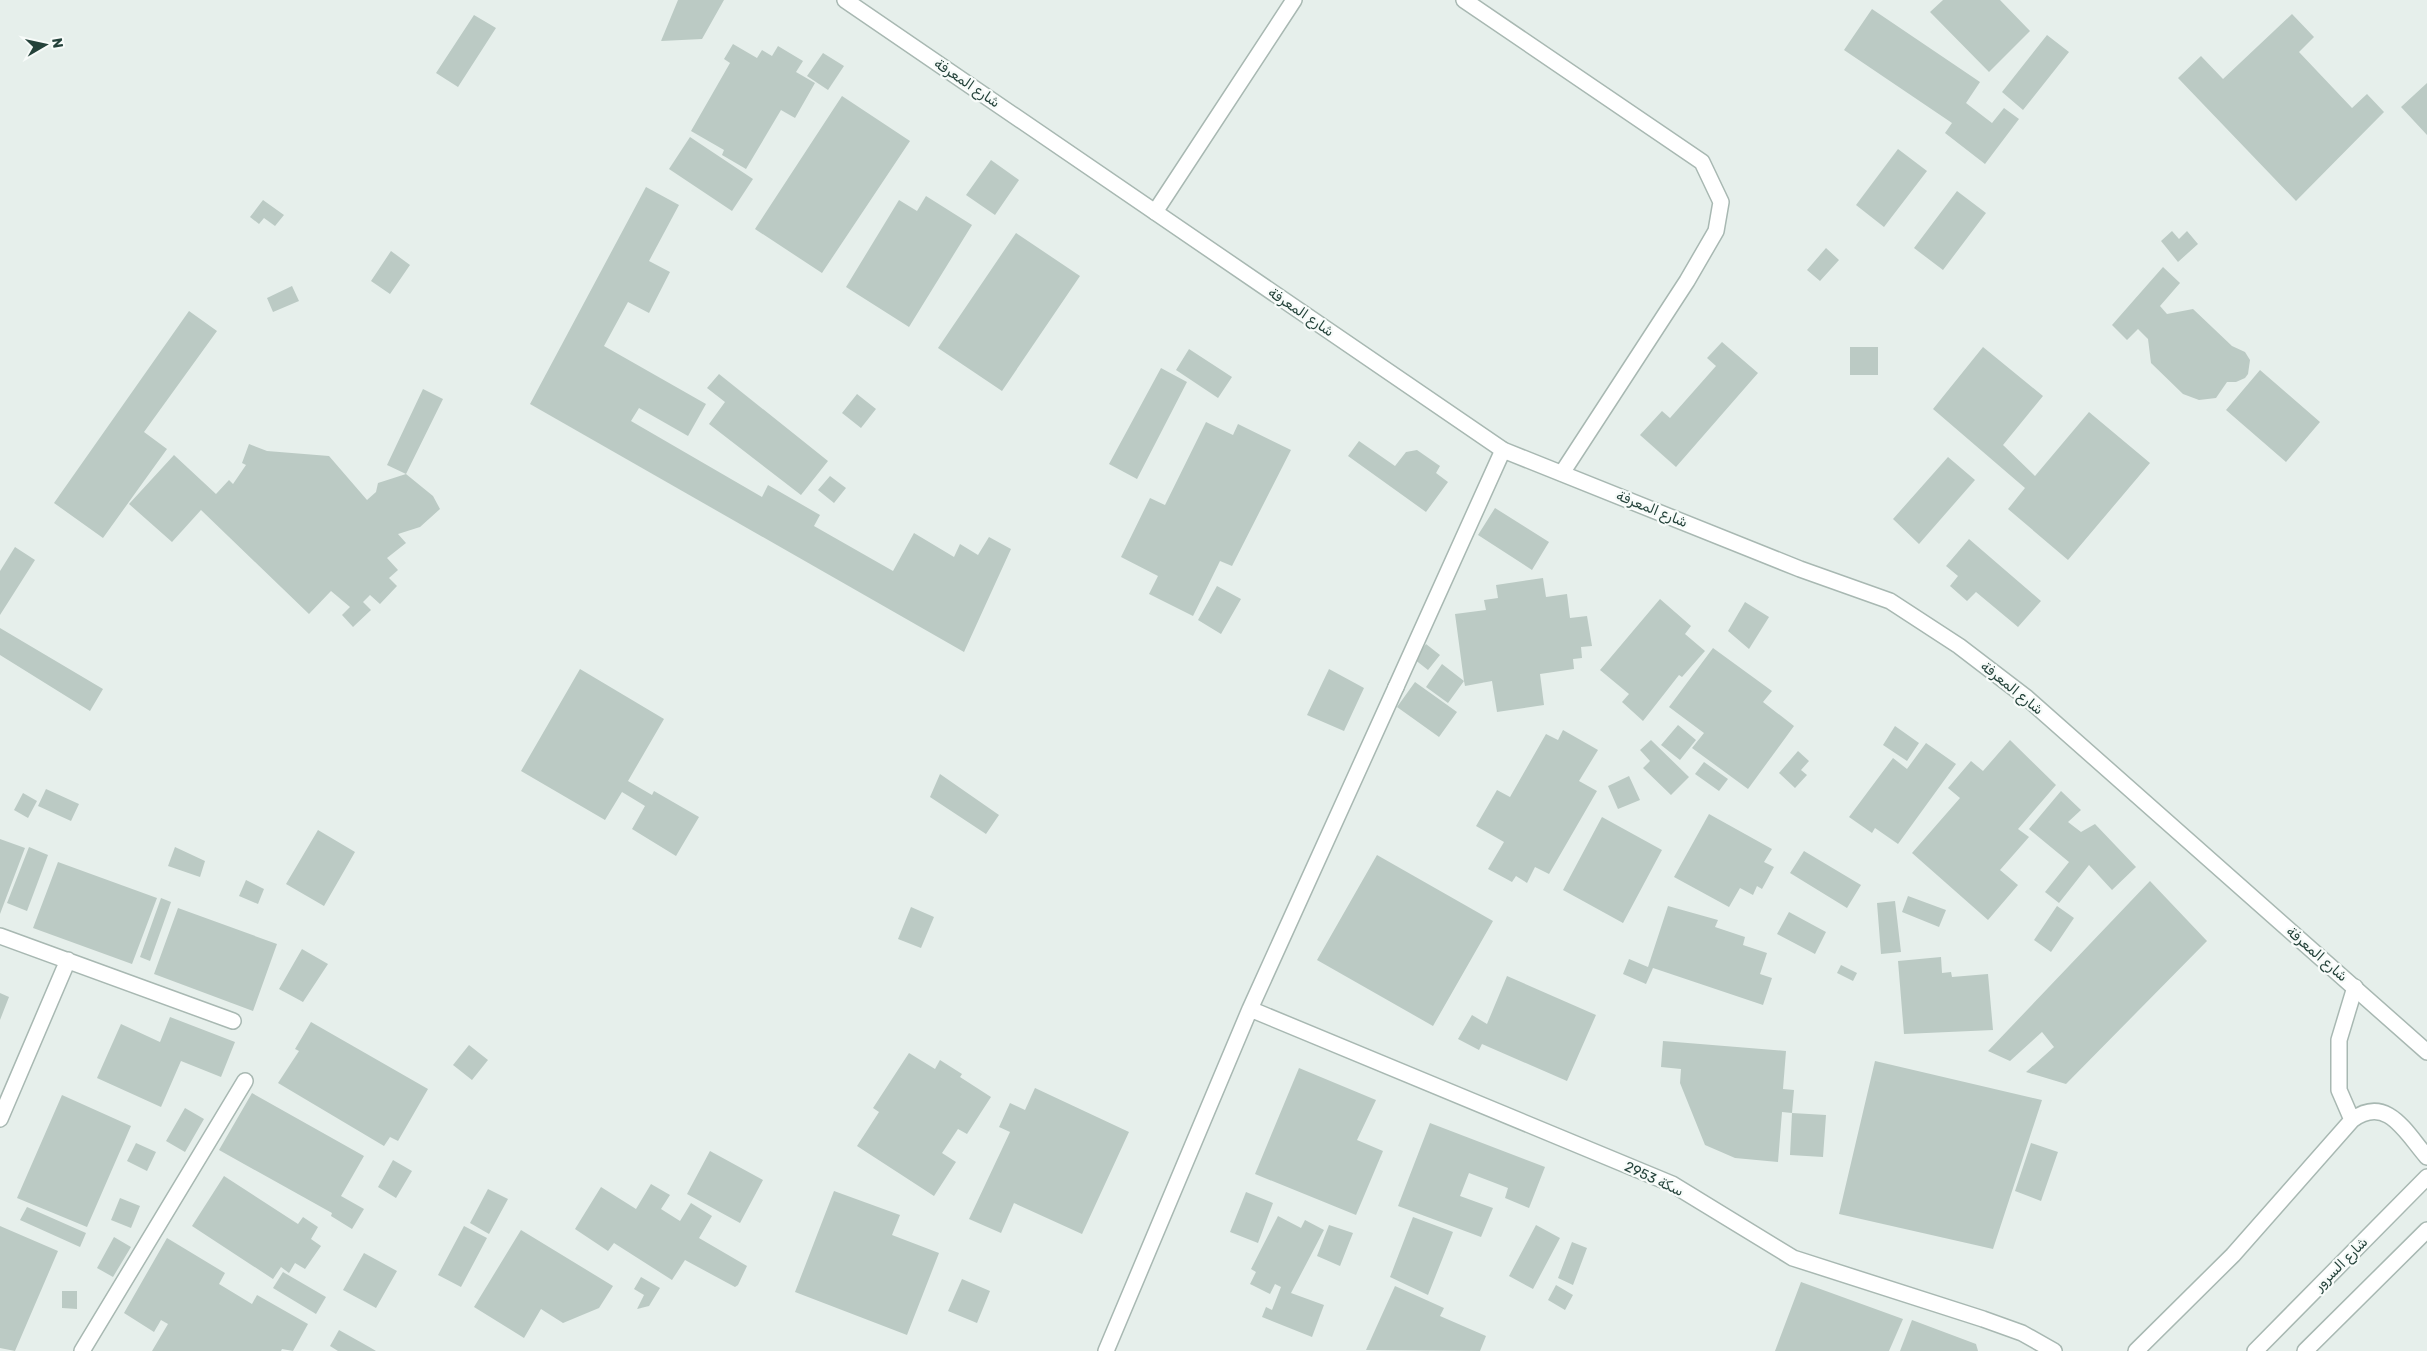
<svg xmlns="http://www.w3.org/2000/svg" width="2427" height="1351" font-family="Rubik,Cairo,sans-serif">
<rect width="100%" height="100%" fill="#e6efeb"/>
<path fill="#bbcac4" d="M 678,0 L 724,0 L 702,39 L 661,41 Z
M 1943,0 L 2000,0 L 2030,31 L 1989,72 L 1930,12 Z
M 1872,9 L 1980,82 L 1966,103 L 1992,123 L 2004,108 L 2019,119 L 1985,164 L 1945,133 L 1952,123 L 1844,50 Z
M 2292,14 L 2314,37 L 2299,52 L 2352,108 L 2367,94 L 2384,112 L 2296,201 L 2178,78 L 2201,56 L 2223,79 Z
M 474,15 L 496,28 L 458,87 L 436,73 Z
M 2047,35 L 2069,52 L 2023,110 L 2002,92 Z
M 733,44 L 757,58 L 762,50 L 772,56 L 778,46 L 803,61 L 796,72 L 815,83 L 795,118 L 781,110 L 746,169 L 722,155 L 724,150 L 691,131 L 730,63 L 724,59 Z
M 823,53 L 844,66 L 828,90 L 807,76 Z
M 2427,83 L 2427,135 L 2401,107 Z
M 842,96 L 910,141 L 822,273 L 755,229 Z
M 690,137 L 753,179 L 732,211 L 669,169 Z
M 1898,149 L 1927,171 L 1884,227 L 1856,205 Z
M 991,160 L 1019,180 L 995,215 L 966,195 Z
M 646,187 L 679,205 L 649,261 L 670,272 L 649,313 L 628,302 L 604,346 L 706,404 L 688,436 L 639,408 L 631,421 L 762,497 L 768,485 L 820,515 L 814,526 L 893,571 L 914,533 L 954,557 L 960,544 L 978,555 L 989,537 L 1011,549 L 964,652 L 530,404 Z
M 1957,191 L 1986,213 L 1943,270 L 1914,248 Z
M 926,196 L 972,225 L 909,327 L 846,287 L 899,200 L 917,211 Z
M 263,200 L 284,215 L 275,226 L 264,218 L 259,224 L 250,217 Z
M 2172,231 L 2179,239 L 2187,231 L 2198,244 L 2178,262 L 2161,241 Z
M 1016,233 L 1080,276 L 1002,391 L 938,348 Z
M 1826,248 L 1839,260 L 1820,281 L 1807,270 Z
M 391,251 L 410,265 L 390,294 L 371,281 Z
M 2163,267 L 2180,283 L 2160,306 L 2167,314 L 2193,309 L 2232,346 L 2245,352 L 2250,360 L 2248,374 L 2245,378 L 2236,382 L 2227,382 L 2216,398 L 2199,400 L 2183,394 L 2151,363 L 2148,339 L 2138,329 L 2127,340 L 2112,325 Z
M 292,286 L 299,301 L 273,312 L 267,298 Z
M 189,311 L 217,331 L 144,432 L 167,449 L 103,538 L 54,503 Z
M 1722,342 L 1758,373 L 1676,467 L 1640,435 L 1662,411 L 1670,418 L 1716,366 L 1707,358 Z
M 1850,347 L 1878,347 L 1878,375 L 1850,375 Z
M 1983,347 L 2043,396 L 2003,445 L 2035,476 L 2089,412 L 2150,463 L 2068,560 L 2008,509 L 2025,488 L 1933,409 Z
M 1189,349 L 1232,377 L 1218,398 L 1176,370 Z
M 1161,368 L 1187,382 L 1137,479 L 1109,464 Z
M 2260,370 L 2320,422 L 2286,462 L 2226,410 Z
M 719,374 L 828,461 L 801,495 L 709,424 L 725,402 L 707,388 Z
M 423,389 L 443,399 L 406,474 L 433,496 L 440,509 L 420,527 L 398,534 L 406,543 L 387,558 L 398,570 L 389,578 L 397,586 L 380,604 L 370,595 L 363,602 L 371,610 L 353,627 L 342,615 L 350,607 L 331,591 L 309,614 L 201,510 L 172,542 L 129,504 L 174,455 L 216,494 L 229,480 L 233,484 L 246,465 L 242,463 L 249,444 L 267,451 L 329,456 L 367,500 L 376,492 L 378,483 L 406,474 L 387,465 Z
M 857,394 L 876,409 L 861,428 L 842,413 Z
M 1206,422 L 1233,435 L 1238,424 L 1291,450 L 1232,566 L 1220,561 L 1193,616 L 1149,594 L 1158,576 L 1121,557 L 1150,498 L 1165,505 Z
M 1359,441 L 1395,466 L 1406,452 L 1417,450 L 1440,466 L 1436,473 L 1448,482 L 1426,512 L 1348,456 Z
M 1948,457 L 1975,480 L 1919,544 L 1893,519 Z
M 830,476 L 846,488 L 834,503 L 818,490 Z
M 1495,508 L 1549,542 L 1532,570 L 1478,535 Z
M 1969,539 L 2041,601 L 2018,627 L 1976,592 L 1967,601 L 1950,586 L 1958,576 L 1946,566 Z
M 15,547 L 35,560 L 0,615 L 0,571 Z
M 1543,578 L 1546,597 L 1567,594 L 1570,618 L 1587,616 L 1592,646 L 1581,647 L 1582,658 L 1573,659 L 1574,669 L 1540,674 L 1544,705 L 1497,712 L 1492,681 L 1465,686 L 1464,681 L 1448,703 L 1426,687 L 1442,664 L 1464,681 L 1455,614 L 1486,610 L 1484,600 L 1498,598 L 1496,585 Z
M 1217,586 L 1241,599 L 1221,634 L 1198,620 Z
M 1660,599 L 1691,626 L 1685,634 L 1705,651 L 1682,677 L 1679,675 L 1643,721 L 1622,702 L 1629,694 L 1600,670 Z
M 1745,602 L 1769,617 L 1749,649 L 1728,631 Z
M 0,628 L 103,689 L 90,711 L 0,655 Z
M 1426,644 L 1440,655 L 1428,670 L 1414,659 Z
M 1713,648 L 1772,691 L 1763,702 L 1794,726 L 1748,789 L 1692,748 L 1704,733 L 1669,707 Z
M 580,669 L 664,719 L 628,781 L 652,795 L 654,791 L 699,817 L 676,856 L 632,829 L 645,806 L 622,792 L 605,820 L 521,771 Z
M 1329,669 L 1364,688 L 1344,731 L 1307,715 Z
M 1415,682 L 1457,712 L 1439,737 L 1397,707 Z
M 1678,725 L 1696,740 L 1680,760 L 1661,745 Z
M 1895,726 L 1919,743 L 1907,761 L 1883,745 Z
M 1563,730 L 1598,750 L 1579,781 L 1597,791 L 1549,874 L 1535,867 L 1527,883 L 1516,876 L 1512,882 L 1488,869 L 1504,842 L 1476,826 L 1497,790 L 1510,797 L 1546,734 L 1558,740 Z
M 1651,740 L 1689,777 L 1671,795 L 1643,768 L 1650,761 L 1640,750 Z
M 2010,740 L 2056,785 L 2018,829 L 2029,837 L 2000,870 L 2018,885 L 1988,920 L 1912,853 L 1960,798 L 1948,788 L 1971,761 L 1983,771 Z
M 1926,743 L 1956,764 L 1898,844 L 1875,828 L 1872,833 L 1849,817 L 1893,758 L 1907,769 Z
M 1798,751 L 1809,761 L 1801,770 L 1807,775 L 1795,788 L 1779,773 Z
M 1704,762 L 1728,779 L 1719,791 L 1695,774 Z
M 940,774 L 999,815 L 986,834 L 930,797 Z
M 1629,776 L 1640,800 L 1618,809 L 1608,786 Z
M 46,789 L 79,804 L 71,821 L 38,806 Z
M 2061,791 L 2081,810 L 2068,822 L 2081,832 L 2095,824 L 2136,867 L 2112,890 L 2089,865 L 2059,903 L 2045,892 L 2069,862 L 2029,829 Z
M 23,793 L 37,801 L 28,818 L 14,810 Z
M 1709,814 L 1772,849 L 1764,862 L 1774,867 L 1762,889 L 1757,886 L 1753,895 L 1740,888 L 1729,907 L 1674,877 Z
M 1602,817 L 1662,850 L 1623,923 L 1563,890 Z
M 318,830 L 355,852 L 324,906 L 286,884 Z
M 0,839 L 25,848 L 0,914 Z
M 29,847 L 48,855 L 27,911 L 7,903 Z
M 175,847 L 205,861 L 200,877 L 168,866 Z
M 1804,851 L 1861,885 L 1847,908 L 1790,873 Z
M 1377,855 L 1493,921 L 1433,1026 L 1317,960 Z
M 58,862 L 157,898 L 132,964 L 33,928 Z
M 246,880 L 264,889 L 258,904 L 239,896 Z
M 2150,881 L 2207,941 L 2066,1084 L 2026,1072 L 2054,1047 L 2042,1032 L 2010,1061 L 1988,1051 Z
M 1908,896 L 1946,910 L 1939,927 L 1902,912 Z
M 161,898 L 171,902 L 150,961 L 140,957 Z
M 1895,901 L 1901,952 L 1881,954 L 1877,903 Z
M 1668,906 L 1718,920 L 1715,927 L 1745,937 L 1743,945 L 1767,953 L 1760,974 L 1772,978 L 1763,1005 L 1653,968 L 1646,984 L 1623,974 L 1629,959 L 1648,967 Z
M 2057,906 L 2074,918 L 2051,952 L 2034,940 Z
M 911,907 L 934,917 L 921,948 L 898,939 Z
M 178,908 L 277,944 L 253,1011 L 154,974 Z
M 1789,912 L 1826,932 L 1815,954 L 1777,934 Z
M 302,949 L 328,964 L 303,1002 L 279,989 Z
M 1941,957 L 1942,973 L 1951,972 L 1952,977 L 1988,974 L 1993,1030 L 1904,1034 L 1898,961 Z
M 1841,965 L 1857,973 L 1853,981 L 1837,973 Z
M 1507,976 L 1596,1015 L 1567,1081 L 1482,1044 L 1479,1050 L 1458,1039 L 1472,1015 L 1487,1024 Z
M 0,993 L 9,997 L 0,1020 Z
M 170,1017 L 235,1042 L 221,1077 L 181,1061 L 161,1107 L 97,1078 L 121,1024 L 160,1042 Z
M 311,1022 L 428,1089 L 398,1141 L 390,1137 L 384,1146 L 278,1083 L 299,1051 L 295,1049 Z
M 1663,1041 L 1786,1051 L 1783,1089 L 1794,1090 L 1792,1113 L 1782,1112 L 1778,1162 L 1735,1158 L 1705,1145 L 1680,1083 L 1681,1069 L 1661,1067 Z
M 469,1045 L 488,1060 L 472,1080 L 453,1065 Z
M 909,1053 L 935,1069 L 940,1060 L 962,1074 L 960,1077 L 991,1097 L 967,1134 L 958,1129 L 942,1153 L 956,1162 L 934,1196 L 857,1146 L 879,1112 L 873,1108 Z
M 1875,1061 L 2042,1100 L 1993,1249 L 1839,1214 Z
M 1299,1068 L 1376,1100 L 1357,1140 L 1383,1151 L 1356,1215 L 1255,1174 Z
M 1035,1088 L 1129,1132 L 1082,1234 L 1014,1203 L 1001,1233 L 969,1219 L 1010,1132 L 999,1127 L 1010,1103 L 1025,1110 Z
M 252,1093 L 364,1156 L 341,1196 L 364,1209 L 352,1229 L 331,1216 L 332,1213 L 219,1150 Z
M 62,1095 L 131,1126 L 87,1227 L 17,1198 Z
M 185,1108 L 204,1119 L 185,1152 L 166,1141 Z
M 1792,1113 L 1826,1115 L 1823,1157 L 1790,1155 Z
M 1430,1123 L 1545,1167 L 1529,1208 L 1505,1198 L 1508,1188 L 1469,1173 L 1460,1196 L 1493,1208 L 1481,1237 L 1398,1206 Z
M 136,1143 L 156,1152 L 147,1171 L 127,1161 Z
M 2031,1143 L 2058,1152 L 2041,1201 L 2015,1191 Z
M 710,1151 L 763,1180 L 740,1223 L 687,1194 Z
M 393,1160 L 412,1171 L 396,1198 L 378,1187 Z
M 224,1176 L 298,1224 L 303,1217 L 318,1227 L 311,1239 L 321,1246 L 305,1269 L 295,1263 L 289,1273 L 281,1267 L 273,1279 L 192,1226 Z
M 651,1184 L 670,1195 L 661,1209 L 680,1221 L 691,1203 L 712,1216 L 699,1238 L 747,1266 L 738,1285 L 735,1287 L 685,1260 L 672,1280 L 614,1243 L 608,1251 L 575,1229 L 601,1187 L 636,1209 Z
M 488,1189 L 508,1199 L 489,1234 L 470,1223 Z
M 834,1191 L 900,1215 L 892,1235 L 939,1253 L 907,1335 L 795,1292 Z
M 1246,1192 L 1273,1203 L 1258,1243 L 1230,1232 Z
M 120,1198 L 140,1206 L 131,1228 L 111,1220 Z
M 27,1207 L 86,1233 L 80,1247 L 20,1220 Z
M 1278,1216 L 1301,1228 L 1305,1220 L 1324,1230 L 1291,1293 L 1324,1305 L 1312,1337 L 1262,1317 L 1266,1307 L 1272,1310 L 1281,1287 L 1275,1284 L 1270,1294 L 1250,1284 L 1256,1272 L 1251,1269 Z
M 1413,1217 L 1453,1232 L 1428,1295 L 1390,1277 Z
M 1329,1225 L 1353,1233 L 1340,1266 L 1317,1256 Z
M 1536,1225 L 1560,1238 L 1533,1289 L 1509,1276 Z
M 0,1226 L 58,1251 L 15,1351 L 0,1348 Z
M 464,1226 L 487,1238 L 461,1287 L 438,1275 Z
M 521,1230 L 613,1286 L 599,1308 L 563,1323 L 541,1309 L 524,1338 L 474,1307 Z
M 114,1237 L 131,1247 L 113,1277 L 97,1268 Z
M 167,1238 L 225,1273 L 219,1284 L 252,1304 L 257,1295 L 308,1324 L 293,1351 L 282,1349 L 281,1351 L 152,1351 L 168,1324 L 161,1320 L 154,1332 L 124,1313 Z
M 1572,1242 L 1587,1248 L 1573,1285 L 1558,1278 Z
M 364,1253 L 397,1271 L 376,1308 L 343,1290 Z
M 283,1272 L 326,1297 L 316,1314 L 273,1288 Z
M 641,1277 L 660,1288 L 649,1306 L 637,1309 L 644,1295 L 634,1289 Z
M 962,1279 L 990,1291 L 977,1323 L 948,1311 Z
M 1801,1282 L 1903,1319 L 1889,1351 L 1775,1351 Z
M 1556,1285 L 1573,1295 L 1565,1310 L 1548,1300 Z
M 1395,1286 L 1444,1308 L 1440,1316 L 1486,1336 L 1480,1351 L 1366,1350 Z
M 62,1291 L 77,1291 L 77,1309 L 62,1308 Z
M 1912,1320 L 1976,1344 L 1978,1351 L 1900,1351 Z
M 339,1330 L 371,1348 L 376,1351 L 338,1351 L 330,1346 Z"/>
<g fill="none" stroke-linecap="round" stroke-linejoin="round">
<defs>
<path id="service" d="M 1396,687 L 1503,450
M 0,936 L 233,1021
M 0,1119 L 68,960
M 2352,1120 L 2339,1090 L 2339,1040 L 2355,987
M 82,1351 L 245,1081
M 2136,1351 L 2233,1255 L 2352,1120 C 2387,1094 2406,1133 2427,1157"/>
<path id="minor" d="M 1464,0 L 1702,162 L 1721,202 L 1716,231 L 1687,281 L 1562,473
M 1155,212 L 1294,0
M 1250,1009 L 1672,1184 L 1793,1258 L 1983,1319 L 2022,1333 L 2054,1351
M 1106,1351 L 1250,1009 L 1396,687"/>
<path id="tertiary" d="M 845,0 L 1503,450 L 1800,569 L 1890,601 L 1959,646 L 2027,698 L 2427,1052
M 2255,1351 L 2427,1177
M 2305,1351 L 2427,1230"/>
</defs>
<use href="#service" stroke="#a8b8b2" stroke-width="18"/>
<use href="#minor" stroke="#a8b8b2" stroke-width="18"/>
<use href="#tertiary" stroke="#a8b8b2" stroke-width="18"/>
<use href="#service" stroke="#fff" stroke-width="15"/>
<use href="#minor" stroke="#fff" stroke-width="15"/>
<use href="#tertiary" stroke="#fff" stroke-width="15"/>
</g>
<g text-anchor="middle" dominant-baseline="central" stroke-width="4.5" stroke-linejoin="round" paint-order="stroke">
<g font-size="14" fill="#24423a" stroke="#f7fbf9">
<text transform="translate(967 83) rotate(34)">شارع المعرفة</text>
<text transform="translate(1301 312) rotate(34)">شارع المعرفة</text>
<text transform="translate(1652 509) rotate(22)">شارع المعرفة</text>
<text transform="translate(2012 688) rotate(39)">شارع المعرفة</text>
<text transform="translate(2317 954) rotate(41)">شارع المعرفة</text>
<text transform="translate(1654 1179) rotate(25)">سكة 2953</text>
<text transform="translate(2341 1264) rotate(-45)">شارع السرور</text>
</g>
</g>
<g transform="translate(45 45) rotate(81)" stroke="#f7fbf9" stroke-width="4" paint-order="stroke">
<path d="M0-4L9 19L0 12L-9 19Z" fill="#24423a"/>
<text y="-8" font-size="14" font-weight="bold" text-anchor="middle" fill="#24423a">N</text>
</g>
</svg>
